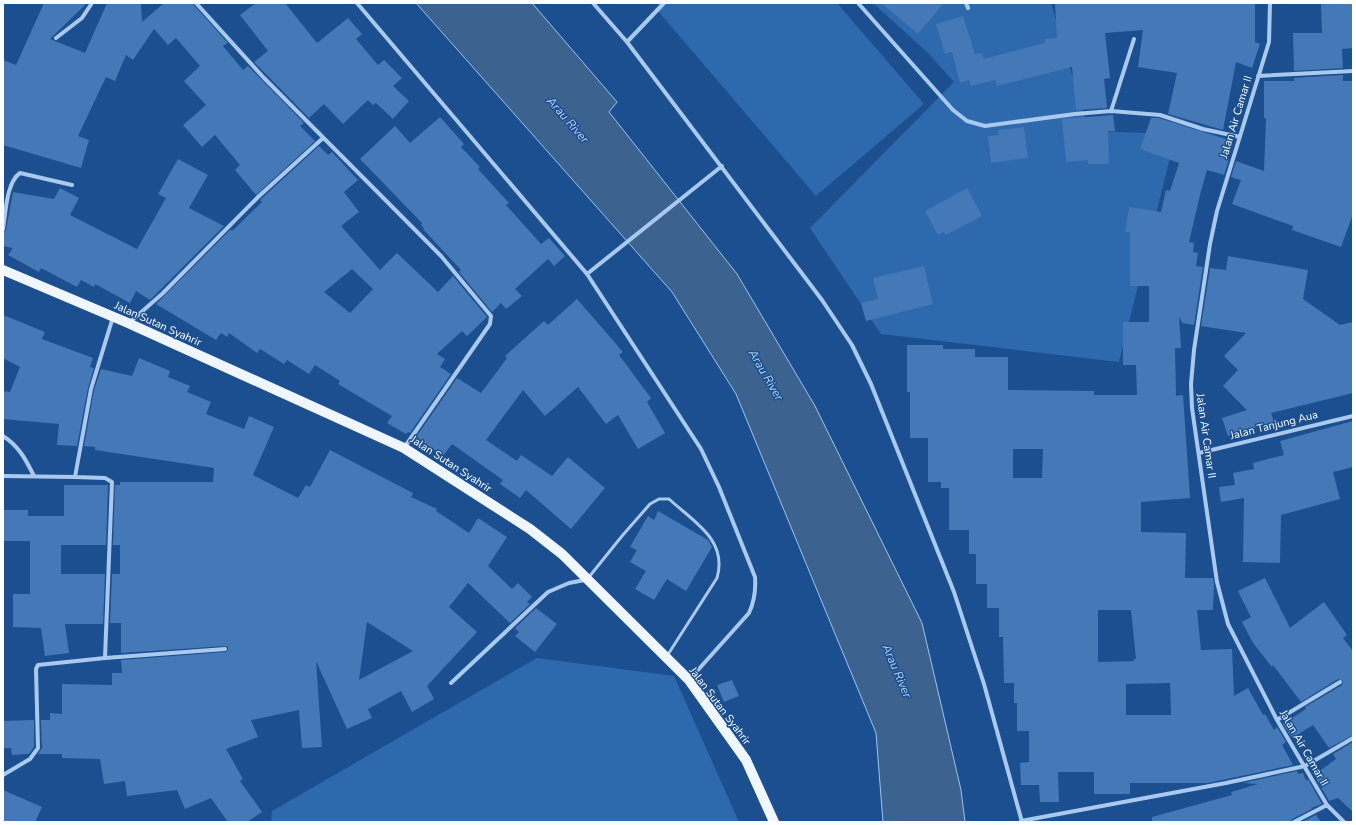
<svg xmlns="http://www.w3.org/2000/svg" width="1356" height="825" font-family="'Nunito Sans',sans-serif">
<rect width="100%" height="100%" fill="#1b4f8f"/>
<path fill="#2e69ad" d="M 668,3 L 837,3 L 924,104 L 816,196 L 658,11 Z
M 873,3 L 1051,3 L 1089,131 L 1176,134 L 1119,362 L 881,334 L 810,228 L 954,82 L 927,52 Z
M 537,658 L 674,676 L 739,822 L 271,822 L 272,811 Z"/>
<path fill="#3c6290" stroke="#9cc4f0" d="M 416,3 L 532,3 L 617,102 L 609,112 L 737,274 L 815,406 L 922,623 L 961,790 L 965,822 L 883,822 L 876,733 L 736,394 L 672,292 Z"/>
<path fill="#4478b7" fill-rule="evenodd" d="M 44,3 L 87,3 L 50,39 L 85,53 L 107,3 L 141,3 L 142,22 L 164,3 L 192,3 L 228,43 L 223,46 L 243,70 L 248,66 L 304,123 L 300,126 L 315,141 L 256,195 L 235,170 L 240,165 L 215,135 L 202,147 L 183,125 L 206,105 L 184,81 L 200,66 L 176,38 L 168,45 L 154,29 L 133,60 L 126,55 L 115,81 L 106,77 L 78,136 L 89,140 L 81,168 L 3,145 L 3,60 L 16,65 Z
M 256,3 L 285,3 L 317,43 L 348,18 L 362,34 L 356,39 L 378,65 L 384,60 L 402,78 L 393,86 L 409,101 L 393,119 L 376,103 L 373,105 L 368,100 L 343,124 L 324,104 L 309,118 L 254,62 L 268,51 L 240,15 Z
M 881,3 L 944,3 L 918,34 Z
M 1055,3 L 1255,3 L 1255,42 L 1260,44 L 1252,68 L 1236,62 L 1223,130 L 1168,114 L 1177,73 L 1138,67 L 1143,30 L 1105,33 L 1110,78 L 1104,79 L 1107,108 L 1076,110 L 1072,67 L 997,86 L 995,80 L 971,86 L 969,80 L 960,83 L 952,52 L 945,54 L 936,24 L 963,16 L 975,54 L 982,53 L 984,59 L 1045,43 L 1045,39 L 1057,38 Z
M 1321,3 L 1353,3 L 1353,48 L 1342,49 L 1343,68 L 1294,71 L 1293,33 L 1322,33 Z
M 1343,75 L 1343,81 L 1353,81 L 1353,214 L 1341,247 L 1292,230 L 1293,226 L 1232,204 L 1241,180 L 1231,177 L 1236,161 L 1264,171 L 1266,118 L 1264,118 L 1264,81 L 1294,81 L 1294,78 Z
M 1113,115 L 1115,131 L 1108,131 L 1109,164 L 1088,164 L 1088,160 L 1066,162 L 1062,119 Z
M 440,117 L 464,144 L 461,147 L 480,167 L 478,169 L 509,203 L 506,205 L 541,244 L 549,238 L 565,256 L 554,266 L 548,259 L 515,289 L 522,296 L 506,309 L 501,303 L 492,312 L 459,272 L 461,270 L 423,229 L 424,228 L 421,225 L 422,223 L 360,159 L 395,126 L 410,143 Z
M 1151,118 L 1159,118 L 1229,140 L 1224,157 L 1229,159 L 1224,175 L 1207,170 L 1201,191 L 1189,242 L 1194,243 L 1193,252 L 1198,253 L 1196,266 L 1203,267 L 1194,325 L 1182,323 L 1179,316 L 1181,348 L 1175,348 L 1176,396 L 1183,395 L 1190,498 L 1141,502 L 1141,532 L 1186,533 L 1185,578 L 1213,578 L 1214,583 L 1213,610 L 1197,610 L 1201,650 L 1232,649 L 1234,696 L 1248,688 L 1263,715 L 1265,714 L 1274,730 L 1277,727 L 1286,742 L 1282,745 L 1293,765 L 1208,783 L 1130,783 L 1130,794 L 1094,794 L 1094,772 L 1058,772 L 1059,802 L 1040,802 L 1039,785 L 1021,785 L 1020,763 L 1029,762 L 1029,731 L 1017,731 L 1017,703 L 1014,703 L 1014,683 L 1004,683 L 1003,637 L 999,637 L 999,608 L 987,608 L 987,584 L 976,584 L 976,554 L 969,554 L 969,530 L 949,530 L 949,488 L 941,488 L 941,482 L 928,482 L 928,438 L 910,438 L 910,392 L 907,392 L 907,345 L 943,345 L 943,349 L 975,349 L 975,357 L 1008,357 L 1008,390 L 1094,391 L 1094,395 L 1137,395 L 1136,365 L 1123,365 L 1123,322 L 1149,322 L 1149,286 L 1130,286 L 1130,232 L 1125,232 L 1129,207 L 1161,212 L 1166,190 L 1170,191 L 1179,163 L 1140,149 ZM 1013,449 L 1043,449 L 1042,478 L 1013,478 ZM 1098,610 L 1131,610 L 1136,659 L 1134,659 L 1134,661 L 1098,662 ZM 1170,683 L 1171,715 L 1126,715 L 1126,684 Z
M 1024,127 L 1028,158 L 991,163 L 988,136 L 999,135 L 998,130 Z
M 319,146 L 328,155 L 332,152 L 358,180 L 344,192 L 359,212 L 341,226 L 380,270 L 397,253 L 438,292 L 453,276 L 487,317 L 467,336 L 462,331 L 437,354 L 445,359 L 440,367 L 451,374 L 410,433 L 408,432 L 406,434 L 387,423 L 392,416 L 338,384 L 340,381 L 315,365 L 309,374 L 287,360 L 284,364 L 260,349 L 257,353 L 229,333 L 227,337 L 221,333 L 216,340 L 156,304 L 230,230 L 232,231 L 262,202 L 260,200 ZM 352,269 L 373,289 L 350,313 L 324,292 Z
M 178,159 L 208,175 L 189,208 L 224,226 L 150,300 L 136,291 L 130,303 L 95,284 L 94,287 L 81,280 L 77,287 L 41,268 L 39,272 L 8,255 L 13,248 L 3,246 L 3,232 L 6,230 L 13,192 L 54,199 L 60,188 L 79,198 L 70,215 L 137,249 L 166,198 L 158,194 Z
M 967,188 L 982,216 L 946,235 L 944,232 L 938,235 L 925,211 Z
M 1228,256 L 1308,270 L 1303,299 L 1340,325 L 1353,322 L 1353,393 L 1271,413 L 1274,422 L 1228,436 L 1222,418 L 1247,410 L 1223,386 L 1238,370 L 1224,356 L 1246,333 L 1201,326 L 1210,268 L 1226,270 Z
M 924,266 L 933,304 L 866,321 L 861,303 L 878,299 L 873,278 Z
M 577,299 L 623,352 L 619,355 L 651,398 L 647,402 L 665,433 L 638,449 L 618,415 L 606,424 L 578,387 L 545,416 L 523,390 L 486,440 L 517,461 L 521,455 L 552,476 L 568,457 L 605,488 L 571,529 L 526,490 L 520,498 L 500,484 L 503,480 L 452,444 L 443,456 L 416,437 L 457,378 L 481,393 L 507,358 L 505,356 L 544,321 L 548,325 Z
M 3,315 L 45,332 L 42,339 L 93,358 L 90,367 L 94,368 L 88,388 L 77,446 L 57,445 L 59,424 L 3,419 L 3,391 L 10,392 L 20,367 L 3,358 Z
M 139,358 L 170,371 L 168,377 L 190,386 L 187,392 L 211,402 L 206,414 L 244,429 L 249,416 L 274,427 L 253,475 L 298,498 L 306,485 L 310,487 L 330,450 L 413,493 L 411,497 L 437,509 L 436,511 L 469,533 L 478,518 L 507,537 L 488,566 L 512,589 L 518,583 L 532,597 L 527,602 L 530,604 L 510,623 L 468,583 L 449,607 L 477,632 L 427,686 L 434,699 L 412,712 L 401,691 L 368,709 L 372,718 L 347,729 L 316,661 L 322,747 L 302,748 L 299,710 L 251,720 L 258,737 L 226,749 L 243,779 L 240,781 L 262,812 L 247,822 L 228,822 L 211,798 L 185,809 L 177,790 L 127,796 L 125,781 L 104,784 L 100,759 L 62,758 L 62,754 L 38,754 L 42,748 L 41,720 L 50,720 L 50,713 L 62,714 L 62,684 L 112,685 L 112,673 L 122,673 L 121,660 L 225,652 L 228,650 L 228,647 L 225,646 L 121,653 L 121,623 L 110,623 L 112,574 L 120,574 L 120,545 L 113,545 L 115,485 L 120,485 L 120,482 L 213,482 L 214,468 L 95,450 L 95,447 L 84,446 L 94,390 L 101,369 L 132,376 ZM 367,622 L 413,651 L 359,680 Z
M 1353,421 L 1353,467 L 1333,472 L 1340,499 L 1281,515 L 1280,563 L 1243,562 L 1244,498 L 1221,502 L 1219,487 L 1235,485 L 1233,473 L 1254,469 L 1253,463 L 1284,455 L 1280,441 Z
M 64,485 L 108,485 L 106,545 L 61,545 L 61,574 L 105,574 L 103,624 L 65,624 L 69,653 L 45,656 L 41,628 L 13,627 L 13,594 L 30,594 L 30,541 L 3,541 L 3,510 L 28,510 L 28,516 L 64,516 Z
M 658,511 L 708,540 L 712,547 L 686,591 L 667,579 L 654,600 L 635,589 L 646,571 L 630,562 L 637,550 L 630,547 L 648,516 L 654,520 Z
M 1265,578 L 1290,628 L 1324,602 L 1347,635 L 1343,638 L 1353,651 L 1353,735 L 1329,748 L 1313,725 L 1292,738 L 1283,724 L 1306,709 L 1305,707 L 1342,685 L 1343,681 L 1338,679 L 1301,702 L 1273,665 L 1272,667 L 1253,643 L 1242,622 L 1251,617 L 1238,591 Z
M 536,608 L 557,624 L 535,652 L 515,636 L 519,632 L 515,628 Z
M 732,680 L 739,696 L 724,702 L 717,685 Z
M 34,720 L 34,747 L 29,754 L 12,755 L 11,748 L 3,748 L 3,721 Z
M 1353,742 L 1353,812 L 1338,798 L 1329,801 L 1314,775 L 1336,759 L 1333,754 Z
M 1297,771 L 1298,774 L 1303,773 L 1306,781 L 1308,779 L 1322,804 L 1311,808 L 1312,809 L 1292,819 L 1291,822 L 1152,822 L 1152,817 L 1232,795 L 1231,792 L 1258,784 L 1243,783 Z
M 3,790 L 42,807 L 35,822 L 3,822 Z
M 1316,815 L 1321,822 L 1302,822 Z"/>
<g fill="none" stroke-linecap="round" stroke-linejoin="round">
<path stroke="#a9c9ee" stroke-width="3" d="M 589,577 L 622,536 L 650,504 L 659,499 L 669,499 C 694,522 728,540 717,578 L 667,656"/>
<path stroke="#a9c9ee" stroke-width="4" d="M 196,3 L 264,78 L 441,256 L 491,316 L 490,324 L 404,448
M 357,3 L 587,274 L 701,449 L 719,487 L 755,577 C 756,590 755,600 749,613 L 689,680
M 593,3 L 627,42 L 822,300 L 852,345 L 871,384 L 954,592 L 984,684 L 1022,822
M 858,3 L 953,110 L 967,121 L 985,126 L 1075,114 L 1111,111
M 966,3 L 968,8
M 1270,3 L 1269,42 L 1217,211 L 1210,244 L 1194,350 L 1191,384 L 1192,408 L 1217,582 L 1228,624 L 1277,720 L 1327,805 L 1344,822
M 56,38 L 82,18 L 92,3
M 1134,39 L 1111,111 L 1160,115 L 1203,129 L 1240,137
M 627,42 L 664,3
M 1258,76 L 1353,71
M 3,229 C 6,212 6,183 20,173 L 72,185
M 587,274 L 722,166
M 130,322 L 162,294 L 258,197 L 323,138
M 3,436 C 19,446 26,460 34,476
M 1199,453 L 1353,416
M 3,476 L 75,477 L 91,389 L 113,317
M 105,658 L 225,649
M 451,683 L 548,592 L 569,583 L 585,580
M 1277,720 L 1340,682
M 3,775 L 30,759 L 38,748 L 36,669 L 38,665 L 105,658 L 112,482 L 105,478 L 75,477
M 1021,821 L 1226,783 L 1305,766 L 1353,738
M 1294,822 L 1327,805"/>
<path stroke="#f0f6ff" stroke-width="10" d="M 3,270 L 128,323 L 404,448 L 530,529 L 562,554 L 689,680 L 746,760 L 774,822"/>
</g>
<g text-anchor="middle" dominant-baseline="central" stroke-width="3" stroke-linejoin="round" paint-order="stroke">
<g font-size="11" fill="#fff" stroke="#1b4f8f">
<text transform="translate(1236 117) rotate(-73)">Jalan Air Camar II</text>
<text transform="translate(158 324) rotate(24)">Jalan Sutan Syahrir</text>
<text transform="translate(1274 425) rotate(-14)">Jalan Tanjung Aua</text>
<text transform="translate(1206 436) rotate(82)">Jalan Air Camar II</text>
<text transform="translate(451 464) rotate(33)">Jalan Sutan Syahrir</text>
<text transform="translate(720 706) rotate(53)">Jalan Sutan Syahrir</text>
<text transform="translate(1304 748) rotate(60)">Jalan Air Camar II</text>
</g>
<g font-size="12" font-style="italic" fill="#b5d3f5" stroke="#1b4f8f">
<text transform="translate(568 120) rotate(49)">Arau River</text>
<text transform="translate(766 375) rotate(60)">Arau River</text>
<text transform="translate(897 671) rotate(67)">Arau River</text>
</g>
</g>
<rect width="1356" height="825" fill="none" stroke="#ffffff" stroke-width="8"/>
</svg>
